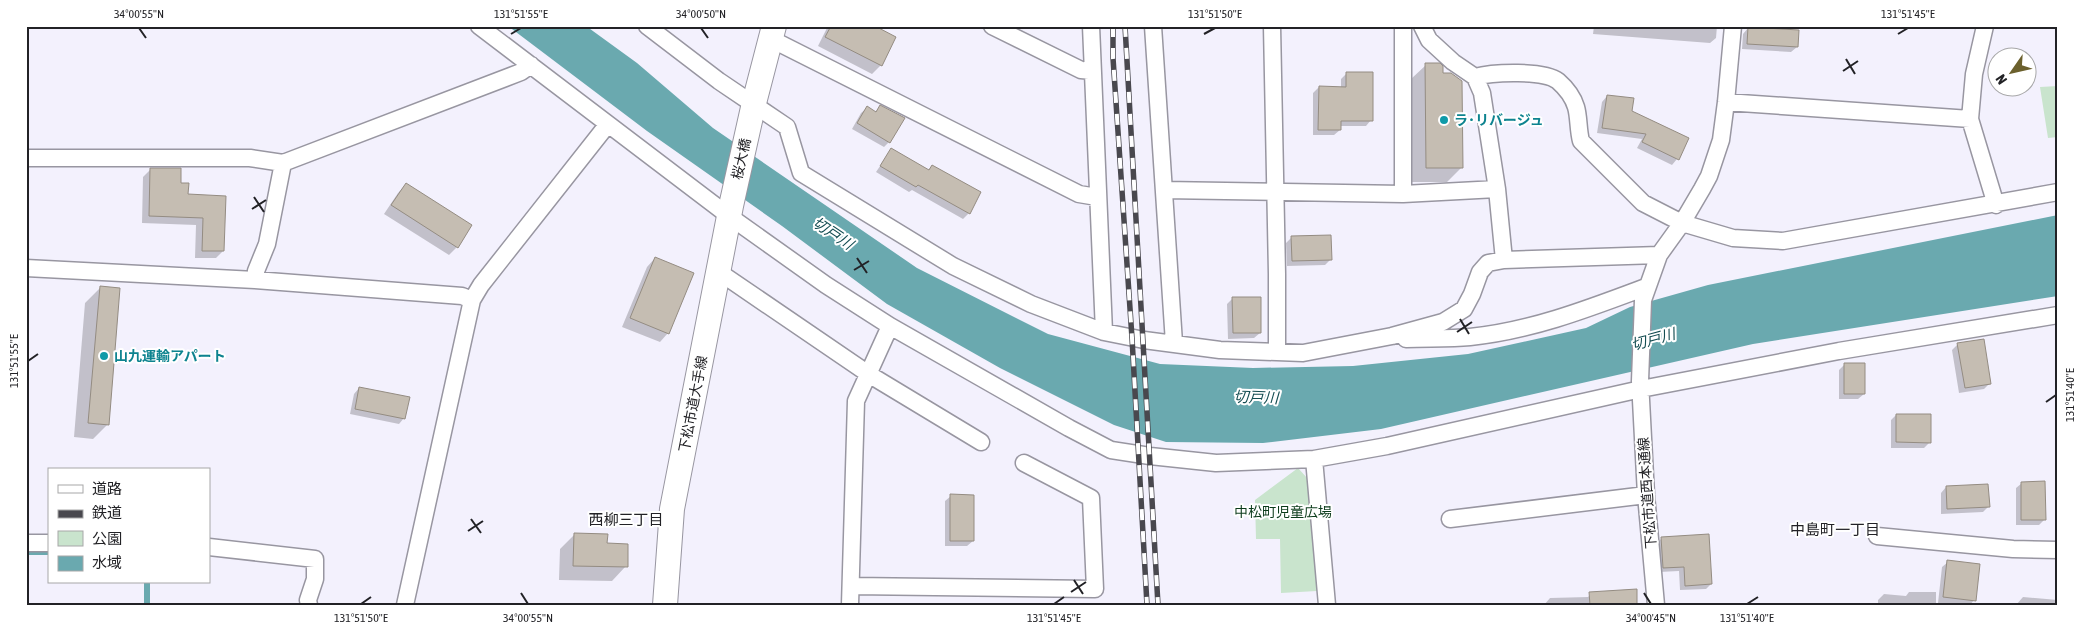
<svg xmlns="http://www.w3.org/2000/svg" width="2084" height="631" font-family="'Asap Condensed','Noto Sans JP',sans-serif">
<rect width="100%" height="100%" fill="#f3f1fd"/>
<path fill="#c9e4cd" d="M 2058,86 L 2058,137 L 2048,138 L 2040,87 Z
M 1298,468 L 1308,479 L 1317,591 L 1281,593 L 1280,539 L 1256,539 L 1255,500 Z"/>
<path fill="#6aa9af" d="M 508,26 L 586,26 L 637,63 L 713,128 L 917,268 L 1048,334 L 1160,364 L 1253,368 L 1353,366 L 1468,354 L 1586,328 L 1630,307 L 1708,285 L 2058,215 L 2058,296 L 1753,344 L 1381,429 L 1263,443 L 1166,442 L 1114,425 L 1000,368 L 887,304 L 782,226 L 647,131 Z"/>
<path fill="#0003" d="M 828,26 L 872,26 L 895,38 L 881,65 L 872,74 L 818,46 Z
M 1594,26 L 1717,26 L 1716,38 L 1710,43 L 1593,34 Z
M 1748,28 L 1797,47 L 1791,52 L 1742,49 L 1743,34 Z
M 1426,65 L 1462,167 L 1447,182 L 1412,182 L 1411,79 Z
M 1347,73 L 1371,120 L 1366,126 L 1340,126 L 1340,130 L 1334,135 L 1313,135 L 1313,93 L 1319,87 L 1341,88 L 1341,79 Z
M 1607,96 L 1631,112 L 1677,159 L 1672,165 L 1637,148 L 1642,139 L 1597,133 L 1602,102 Z
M 880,107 L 889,142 L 884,147 L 852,129 L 861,113 L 867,108 L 874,113 Z
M 891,150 L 927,171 L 932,166 L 969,213 L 963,219 L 912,190 L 909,192 L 876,172 Z
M 151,169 L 180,184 L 187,196 L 224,197 L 223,251 L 216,258 L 195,258 L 196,225 L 142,223 L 143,177 Z
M 406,184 L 457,247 L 449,255 L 384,214 L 398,193 Z
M 1291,238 L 1331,259 L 1325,265 L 1287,266 L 1286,243 Z
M 655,258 L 668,333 L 660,342 L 622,327 L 647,267 Z
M 100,288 L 108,424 L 93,439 L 74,437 L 85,303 Z
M 1233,298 L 1260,333 L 1254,338 L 1228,339 L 1227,304 Z
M 1958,344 L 1990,383 L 1984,389 L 1959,393 L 1952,350 Z
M 1845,364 L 1864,394 L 1858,399 L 1839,399 L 1839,370 Z
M 359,388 L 404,418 L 399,424 L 350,414 L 354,394 Z
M 1896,415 L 1930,442 L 1924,448 L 1891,448 L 1891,420 Z
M 2022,483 L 2045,519 L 2039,525 L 2016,525 L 2016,488 Z
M 1946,487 L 1988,507 L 1983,512 L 1941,514 L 1941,493 Z
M 951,496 L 973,541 L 967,546 L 945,546 L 945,501 Z
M 575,534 L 606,545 L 626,566 L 612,581 L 559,580 L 560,549 Z
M 1662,538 L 1711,584 L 1706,589 L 1680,590 L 1679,571 L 1659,572 L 1657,543 Z
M 1948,562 L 1974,600 L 1970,605 L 1938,603 L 1942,567 Z
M 1909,592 L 1936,592 L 1936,605 L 1878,605 L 1878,600 L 1884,594 L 1906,596 Z
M 1592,593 L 1636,605 L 1544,605 L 1550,598 L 1588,597 Z
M 2023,597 L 2058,600 L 2058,605 L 2016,605 Z"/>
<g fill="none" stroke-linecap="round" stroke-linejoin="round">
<path stroke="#6aa9af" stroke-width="6" d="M 26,552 L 49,552
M 147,582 L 147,605"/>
</g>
<path fill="#c5bdb2" stroke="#948c82" d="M 831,26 L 875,26 L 896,37 L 882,66 L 825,37 Z
M 1748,27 L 1799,30 L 1798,47 L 1747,44 Z
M 1425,63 L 1440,63 L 1443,66 L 1443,73 L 1451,73 L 1462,81 L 1463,168 L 1426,168 Z
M 1346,72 L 1373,72 L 1373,121 L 1341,121 L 1341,130 L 1318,130 L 1319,86 L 1346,87 Z
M 1607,95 L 1634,98 L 1632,111 L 1689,138 L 1679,160 L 1642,142 L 1646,134 L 1602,128 Z
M 880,105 L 905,118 L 890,143 L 857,123 L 867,106 L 876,112 Z
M 891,148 L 929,170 L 932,165 L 981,192 L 970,214 L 918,185 L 916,187 L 880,166 Z
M 150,168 L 181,168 L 181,183 L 189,183 L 188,194 L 226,196 L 224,251 L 202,251 L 203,218 L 149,216 Z
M 406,183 L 472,225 L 458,248 L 391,205 Z
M 1331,235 L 1332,260 L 1292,261 L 1291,236 Z
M 655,257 L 694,273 L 669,334 L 630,318 Z
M 100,286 L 120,288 L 109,425 L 88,423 Z
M 1232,297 L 1261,297 L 1261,333 L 1233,333 Z
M 1984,339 L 1991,384 L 1965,388 L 1957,343 Z
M 1844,363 L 1865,363 L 1865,394 L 1844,394 Z
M 359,387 L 410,397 L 405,419 L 355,409 Z
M 1896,414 L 1931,414 L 1931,443 L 1896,442 Z
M 2045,481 L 2046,520 L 2021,520 L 2021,482 Z
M 1988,484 L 1990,507 L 1947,509 L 1946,486 Z
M 950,494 L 974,495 L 974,541 L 950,541 Z
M 574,533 L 608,534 L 607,543 L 628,544 L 628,567 L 573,566 Z
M 1709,534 L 1712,584 L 1685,586 L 1684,567 L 1663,568 L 1661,537 Z
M 1947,560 L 1980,564 L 1976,601 L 1943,597 Z
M 1637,589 L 1637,605 L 1590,605 L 1589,592 Z"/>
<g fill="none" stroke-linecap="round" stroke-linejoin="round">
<defs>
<path id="street" d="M 479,26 L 729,216 L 826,285 L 890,326 L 1069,428 L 1111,450 L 1150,456 L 1216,463 L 1314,459 L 1387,446 L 1641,389 L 1839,351 L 2058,315
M 647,26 L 719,81 L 787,127 L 801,173 L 953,266 L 1031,304 L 1104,332 L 1144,340 L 1220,350 L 1303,353 L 1392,336 L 1443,322 L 1464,309 L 1472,294 L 1480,272 L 1488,263 L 1504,260 L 1659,255
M 992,26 L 1081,70 L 1092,71
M 1091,26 L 1104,332
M 1153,26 L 1174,343
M 1272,26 L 1277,274 L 1277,352
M 1422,26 L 1429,40 L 1453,62 L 1475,77 L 1482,93 L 1497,189 L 1504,260
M 1985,26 L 1974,74 L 1970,119 L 1996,205
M 771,39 L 1079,194 L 1097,197
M 1475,77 C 1493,72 1544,70 1558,81 C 1566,88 1573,97 1576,107 C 1579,117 1578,130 1581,141 L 1643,203 L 1682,223 L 1733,238 L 1783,241 L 2058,192
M 1726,102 L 1970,119
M 26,158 L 250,158 L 283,163 L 521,72 L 531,65
M 1164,190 L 1403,194 L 1497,189
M 1403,194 L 1403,26
M 26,268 L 255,280 L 462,296 L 472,300
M 719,272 L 870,375 L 981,442
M 255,280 L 256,271 L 267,244 L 283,163
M 1406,339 C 1427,338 1449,339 1470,337 C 1531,331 1590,308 1646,287
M 1314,459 L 1327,605
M 1450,519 L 1646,495
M 1877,536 L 2013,549 L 2058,550
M 26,543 L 49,543
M 209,547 L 315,559 L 315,579 L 308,600 L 309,605
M 852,586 L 1095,589 L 1091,498 L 1024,463
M 405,605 L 472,300 L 481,285 L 608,124
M 850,605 L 856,401 L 890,326
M 1656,605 L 1646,495 L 1640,381 L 1643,300 L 1659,255 L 1682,223 L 1702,189 L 1709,176 L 1721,140 L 1726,102 L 1733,26"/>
<path id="secondary" d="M 665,605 L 672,509 L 731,206 L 754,103 L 774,26"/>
</defs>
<use href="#street" stroke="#9896a1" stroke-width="19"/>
<use href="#secondary" stroke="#9896a1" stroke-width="26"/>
<use href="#street" stroke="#fff" stroke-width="16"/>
<use href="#secondary" stroke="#fff" stroke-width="24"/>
<defs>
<path id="rail" d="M 1113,26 L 1113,58 L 1132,338 L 1147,605
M 1125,26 L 1158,605"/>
</defs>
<use href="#rail" stroke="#49484e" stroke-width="5.5"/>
<use href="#rail" stroke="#fff" stroke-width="4" stroke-dasharray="11" stroke-linecap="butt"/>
</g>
<path fill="none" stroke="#222226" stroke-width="2" d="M 139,28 L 146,38M 701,28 L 708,38M 511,34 L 521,28M 1204,34 L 1215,28M 1898,34 L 1908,28M 1846,59 L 1855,74M 1843,71 L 1858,61M 254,197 L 264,212M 252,209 L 266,200M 857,258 L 867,273M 854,270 L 869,261M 1460,319 L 1469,334M 1457,332 L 1472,322M 28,361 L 38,354M 2046,402 L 2056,395M 471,519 L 481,533M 468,531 L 483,521M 1074,580 L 1083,594M 1071,592 L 1086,582M 521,593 L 528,604M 1644,593 L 1651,604M 361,604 L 371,597M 1054,604 L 1064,597M 1747,604 L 1758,597"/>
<g fill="#0f9aa8" stroke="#fff" stroke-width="2">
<circle cx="1444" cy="120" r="5"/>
<circle cx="104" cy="356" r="5"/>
</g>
<g text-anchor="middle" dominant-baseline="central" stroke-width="4" stroke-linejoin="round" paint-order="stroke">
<g font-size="14" font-weight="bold" fill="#0d838f" stroke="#fff" text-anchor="start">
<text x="1454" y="120">ラ･リバージュ</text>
<text x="114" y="356">山九運輸アパート</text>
</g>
<g font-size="14" fill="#222226" stroke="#fff">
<text transform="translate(741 159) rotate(-77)">桜大橋</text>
<text transform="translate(693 404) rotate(-79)">下松市道大手線</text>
<text transform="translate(1647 493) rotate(-94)">下松市道西本通線</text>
</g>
<g font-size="14" fill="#0b3b1a" stroke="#fff">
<text x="1283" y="512">中松町児童広場</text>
</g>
<g font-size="15" font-style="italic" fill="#134c51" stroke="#fff">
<text transform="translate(833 233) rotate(34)">切戸川</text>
<text transform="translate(1653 339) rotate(-15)">切戸川</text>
<text transform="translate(1256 397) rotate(2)">切戸川</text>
</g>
<g font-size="15" fill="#222226" stroke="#fff">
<text x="626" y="519">西柳三丁目</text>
<text x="1835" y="529">中島町一丁目</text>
</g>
</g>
<rect width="2084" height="631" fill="none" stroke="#ffffff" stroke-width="55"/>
<rect x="48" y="468" width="162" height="115" fill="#ffffff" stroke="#a7a7a8"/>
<rect x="58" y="485" width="25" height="8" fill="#ffffff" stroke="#a7a7a8"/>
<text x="92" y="494" font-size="15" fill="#222226">道路</text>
<rect x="58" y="510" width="25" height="8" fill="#49484e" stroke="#a7a7a8"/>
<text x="92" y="518" font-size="15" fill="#222226">鉄道</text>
<rect x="58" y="531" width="25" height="15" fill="#c9e4cd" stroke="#a7a7a8"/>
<text x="92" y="544" font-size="15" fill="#222226">公園</text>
<rect x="58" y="556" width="25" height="15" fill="#6aa9af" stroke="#a7a7a8"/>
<text x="92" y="568" font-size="15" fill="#222226">水域</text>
<g transform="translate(2012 72) rotate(236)"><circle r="24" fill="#ffffff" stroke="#a7a7a8"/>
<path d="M0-4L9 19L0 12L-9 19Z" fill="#6b602d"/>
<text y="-8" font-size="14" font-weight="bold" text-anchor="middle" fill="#222226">N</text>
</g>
<rect x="28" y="28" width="2028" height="576" fill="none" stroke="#222226" stroke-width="2"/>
<g font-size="12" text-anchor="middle" fill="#222226">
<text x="139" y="18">34°00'55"N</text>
<text x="521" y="18">131°51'55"E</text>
<text x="701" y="18">34°00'50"N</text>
<text x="1215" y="18">131°51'50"E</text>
<text x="1908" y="18">131°51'45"E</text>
<text transform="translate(14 361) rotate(-90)" y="4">131°51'55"E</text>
<text transform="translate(2070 395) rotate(-90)" y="4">131°51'40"E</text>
<text x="361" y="622">131°51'50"E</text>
<text x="528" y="622">34°00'55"N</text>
<text x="1054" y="622">131°51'45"E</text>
<text x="1651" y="622">34°00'45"N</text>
<text x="1747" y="622">131°51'40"E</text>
</g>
</svg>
